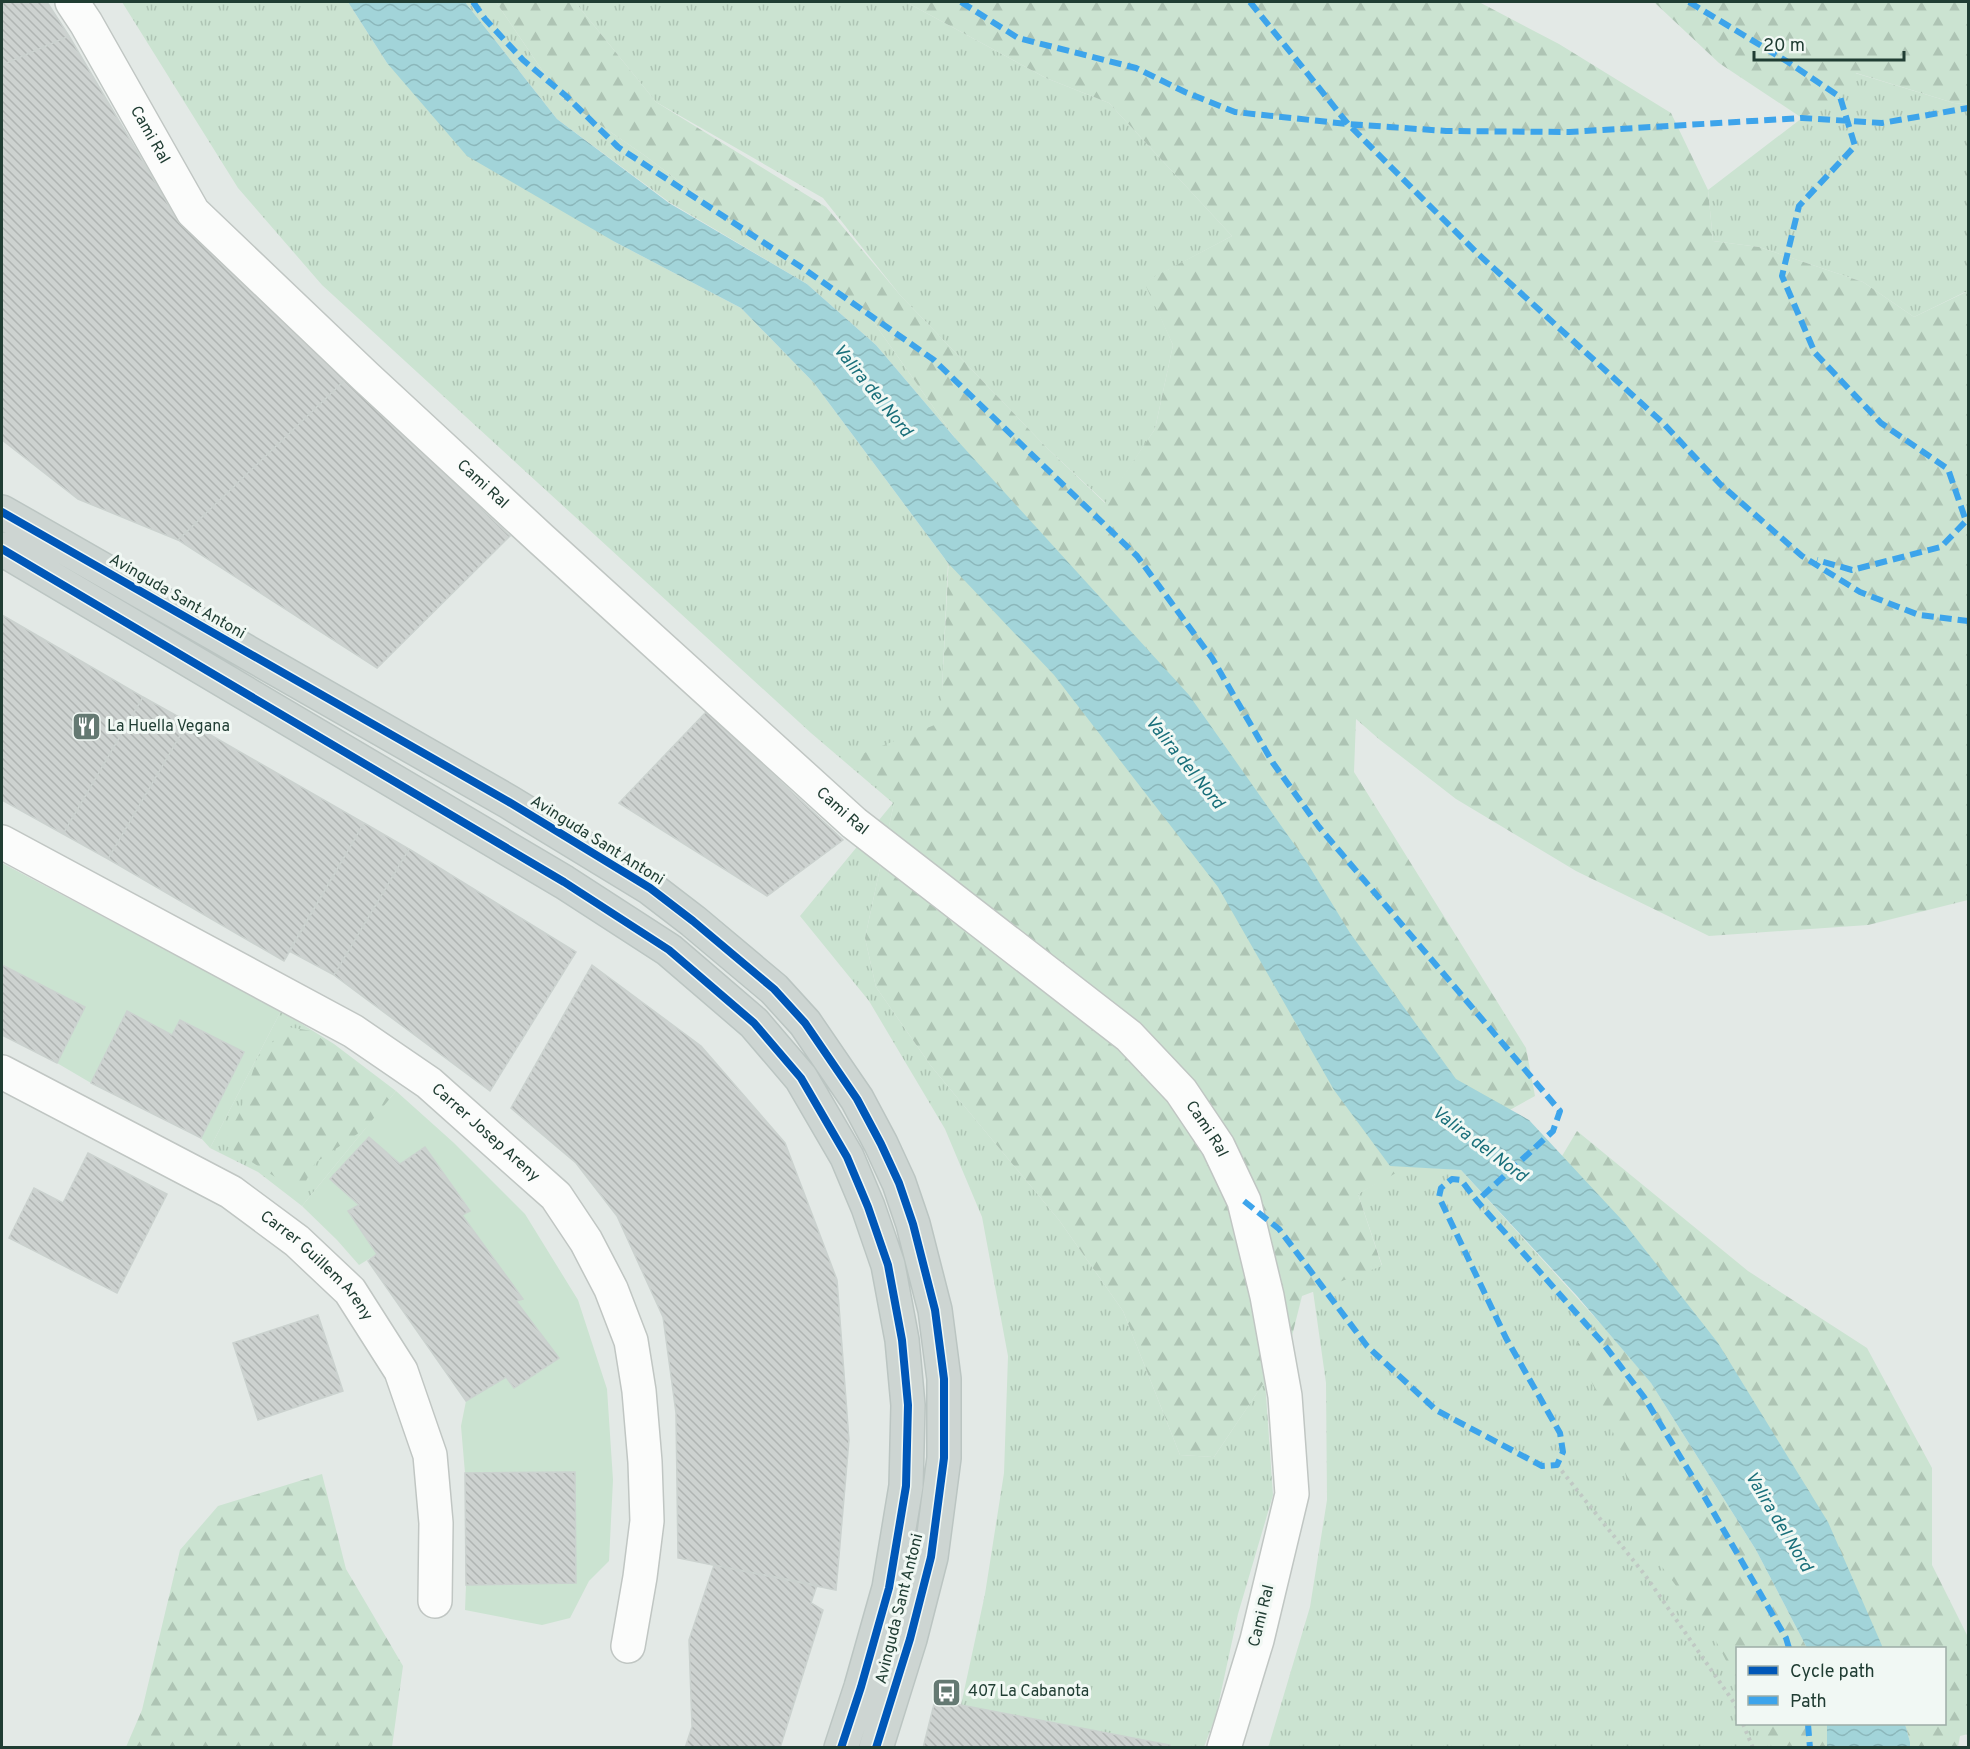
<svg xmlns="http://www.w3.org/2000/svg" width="1970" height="1749" font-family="Overpass,sans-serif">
<defs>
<pattern id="grass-tufts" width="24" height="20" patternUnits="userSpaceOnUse" patternTransform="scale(1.5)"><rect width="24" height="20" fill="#cbe3d1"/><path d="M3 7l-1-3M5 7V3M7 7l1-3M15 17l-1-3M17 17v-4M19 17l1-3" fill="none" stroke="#aec4b4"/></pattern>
<pattern id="forest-firs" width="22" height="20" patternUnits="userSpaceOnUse" patternTransform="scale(1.5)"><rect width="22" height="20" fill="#cbe3d1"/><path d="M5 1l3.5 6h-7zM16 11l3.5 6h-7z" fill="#aec4b4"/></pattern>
<pattern id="water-waves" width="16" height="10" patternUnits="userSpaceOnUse" patternTransform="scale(1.5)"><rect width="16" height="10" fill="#a2d4d9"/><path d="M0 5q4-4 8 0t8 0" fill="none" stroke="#8bb7bb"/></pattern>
<pattern id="building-back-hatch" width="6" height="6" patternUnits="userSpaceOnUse" patternTransform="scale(1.5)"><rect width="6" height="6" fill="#cdd2d0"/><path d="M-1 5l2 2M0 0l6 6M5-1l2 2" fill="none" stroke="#b0b5b3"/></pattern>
</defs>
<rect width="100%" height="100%" fill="#e3e9e6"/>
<path fill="url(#grass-tufts)" d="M 122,2 L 348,2 L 387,63 L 615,242 L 741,308 L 814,383 L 948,563 L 942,690 L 942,722 L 894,803 L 865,938 L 876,987 L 931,1066 L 1059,1220 L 1123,1311 L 1180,1455 L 1214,1457 L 1265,1381 L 1273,1495 L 1238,1614 L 1216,1715 L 1204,1747 L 1167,1747 L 961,1705 L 985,1594 L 1004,1473 L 1008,1356 L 982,1217 L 945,1129 L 869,1001 L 800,916 L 893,803 L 811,733 L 322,285 L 238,188 Z
M 465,2 L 496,2 L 561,98 L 644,155 L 739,226 L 865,310 L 955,438 L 876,345 L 807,284 L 669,202 L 557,119 Z
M 575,2 L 906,2 L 1046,78 L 1109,103 L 1232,236 L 1145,282 L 1173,345 L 1155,429 L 1106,503 L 1046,447 L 900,295 L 823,198 L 656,102 Z
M 1855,73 L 1954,103 L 1968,104 L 1968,293 L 1965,292 L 1914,317 L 1863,282 L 1759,247 L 1713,241 L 1708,190 L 1802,118 Z
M 281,1011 L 334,1044 L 396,1091 L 302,1206 L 258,1172 L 210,1148 Z
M 1405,1166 L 1461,1170 L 1599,1322 L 1651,1383 L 1807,1648 L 1738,1648 L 1738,1724 L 1827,1724 L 1827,1747 L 1268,1748 L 1310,1607 L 1327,1500 L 1326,1383 L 1313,1291 L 1382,1265 L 1358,1194 Z"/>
<path fill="url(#forest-firs)" d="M 496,2 L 575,2 L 656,102 L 826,207 L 900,295 L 1046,447 L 1105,503 L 1155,429 L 1173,345 L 1144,282 L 1232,236 L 1109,103 L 1046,78 L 906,2 L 1479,2 L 1559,44 L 1671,113 L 1708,190 L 1713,241 L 1759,247 L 1863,282 L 1914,317 L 1966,292 L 1968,293 L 1968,900 L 1868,925 L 1709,936 L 1576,871 L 1456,799 L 1380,740 L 1356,719 L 1354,772 L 1526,1048 L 1535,1096 L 1358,1194 L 1382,1266 L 1302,1296 L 1290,1344 L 1214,1457 L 1180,1455 L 1123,1311 L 1059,1220 L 931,1066 L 876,987 L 865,938 L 894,803 L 854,757 L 942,722 L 942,690 L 955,438 L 865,310 L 739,226 L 644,155 L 561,98 Z
M 1654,2 L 1968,2 L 1968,104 L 1954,103 L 1856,73 L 1840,97 L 1802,118 L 1719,63 Z
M 288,1027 L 312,1031 L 365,1075 L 390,1100 L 366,1128 L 315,1163 L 301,1191 C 273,1178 249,1159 223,1144 L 240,1112 L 257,1058 Z
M 1577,1131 L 1748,1271 L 1867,1348 L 1932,1468 L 1932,1565 L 1968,1637 L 1968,1734 L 1960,1736 L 1958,1747 L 1910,1747 L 1910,1742 L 1905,1724 L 1944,1724 L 1944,1648 L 1883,1648 L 1562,1156 Z
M 1599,1322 L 1651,1383 L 1756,1550 L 1807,1648 L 1738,1648 L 1737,1682 L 1714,1637 L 1637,1533 L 1621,1451 L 1576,1345 Z
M 322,1474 L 346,1569 L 403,1666 L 392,1747 L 126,1747 L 142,1710 L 180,1550 L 218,1506 Z
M 1760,1724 L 1827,1724 L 1827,1747 L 1772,1747 Z"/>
<path fill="#cbe3d1" d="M 2,863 L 281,1011 L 210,1148 L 201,1138 L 244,1052 L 181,1020 L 172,1035 L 127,1012 L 91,1083 L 57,1063 L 85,1007 L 2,965 Z
M 396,1091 L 454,1143 L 525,1214 L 578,1300 L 607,1389 L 613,1480 L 609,1561 L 589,1581 L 570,1618 L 542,1625 L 465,1610 L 466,1585 L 574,1472 L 465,1473 L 461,1426 L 466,1401 L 506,1377 L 514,1388 L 558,1358 L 516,1301 L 522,1299 L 462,1215 L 470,1210 L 426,1148 L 400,1164 L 359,1205 L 349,1211 L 377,1254 L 359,1265 L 337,1240 L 302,1206 Z"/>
<path fill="url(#water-waves)" d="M 348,2 L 465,2 L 557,119 L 669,203 L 807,284 L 876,345 L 955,438 L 1189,695 L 1306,861 L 1350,933 L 1456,1079 L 1529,1120 L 1621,1219 L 1718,1343 L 1828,1522 L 1883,1648 L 1807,1648 L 1756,1550 L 1651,1383 L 1577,1296 L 1461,1170 L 1390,1166 L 1334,1090 L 1218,887 L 1054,675 L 948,563 L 814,383 L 741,308 L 615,242 L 467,156 L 387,63 Z
M 1827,1724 L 1905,1724 L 1910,1742 L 1910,1747 L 1827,1747 Z"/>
<path fill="url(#building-back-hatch)" stroke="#cbd2cf" stroke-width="1.5" d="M 2,2 L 47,2 L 69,36 L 2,65 Z
M 69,36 L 178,221 L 346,379 L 178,540 L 78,499 L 2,440 L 2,65 Z
M 346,379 L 510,536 L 377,668 L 178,540 Z
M 2,615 L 143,697 L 63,834 L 2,800 Z
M 143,697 L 188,722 L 108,859 L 63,834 Z
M 706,712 L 843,840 L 767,896 L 619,803 Z
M 188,722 L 364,823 L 284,961 L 108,859 Z
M 364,823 L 409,849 L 334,975 L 289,951 Z
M 409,849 L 576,952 L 490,1091 L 334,975 Z
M 2,965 L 85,1007 L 57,1063 L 2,1035 Z
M 592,965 L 701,1046 L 785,1143 L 837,1280 L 849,1440 L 836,1590 L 678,1558 L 676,1413 L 663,1317 L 617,1216 L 576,1163 L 511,1108 Z
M 127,1011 L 172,1035 L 180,1020 L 244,1052 L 201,1138 L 91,1083 Z
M 369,1137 L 400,1164 L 425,1147 L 470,1211 L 462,1215 L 523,1299 L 516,1301 L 559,1358 L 514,1388 L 506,1377 L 466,1401 L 368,1261 L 377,1254 L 348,1211 L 359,1205 L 330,1179 Z
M 88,1153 L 167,1194 L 117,1293 L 9,1238 L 34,1188 L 63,1203 Z
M 318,1315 L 343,1391 L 258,1420 L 233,1343 Z
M 575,1472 L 576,1583 L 466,1585 L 465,1473 Z
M 714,1565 L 817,1585 L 811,1603 L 823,1610 L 780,1748 L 685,1748 L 692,1727 L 689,1640 Z
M 935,1700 L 1170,1745 L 1170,1748 L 923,1748 Z"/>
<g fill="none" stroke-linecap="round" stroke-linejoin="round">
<defs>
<g id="street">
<path id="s1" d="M 72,2 L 86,23 L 193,212 L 366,377 L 540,538 L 854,823 L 1129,1036 L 1181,1091 L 1218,1146 L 1244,1201 L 1267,1296 L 1285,1396 L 1292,1494 L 1257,1640 L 1224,1748"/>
<path id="s2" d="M 2,842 L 353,1031 L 429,1083 L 556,1196 L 586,1241 L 611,1289 L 631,1341 L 639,1391 L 645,1462 L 647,1521 L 640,1577 L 628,1646"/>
<path id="s3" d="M 2,1072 L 231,1192 L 297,1241 L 350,1291 L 401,1371 L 430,1455 L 436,1523 L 435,1601"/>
</g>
<path id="primary" d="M 2,512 L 509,802 L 650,888 L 693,921 L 774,989 L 805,1023 L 857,1099 L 881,1144 L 899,1183 L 913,1224 L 935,1310 L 944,1379 L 944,1458 L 931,1557 L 910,1639 L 876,1748
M 2,549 L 564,882 L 669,950 L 754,1023 L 801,1078 L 847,1157 L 868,1207 L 888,1265 L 902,1340 L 908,1405 L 906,1486 L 889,1588 L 861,1687 L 841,1748"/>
</defs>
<use href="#street" stroke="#c0c6c3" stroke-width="36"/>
<use href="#primary" stroke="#bbc5c2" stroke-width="36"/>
<path stroke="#c0c9c4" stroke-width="4" stroke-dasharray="3 4.5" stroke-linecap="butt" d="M 1557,1465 L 1645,1575 L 1735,1704 L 1738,1711
M 1743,1724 L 1753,1748"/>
<use href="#street" stroke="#fbfcfb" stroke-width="33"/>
<use href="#primary" stroke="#cdd5d2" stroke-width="33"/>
<path stroke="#3da4eb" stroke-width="6" stroke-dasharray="12 6" stroke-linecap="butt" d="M 473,2 L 485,19 L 523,60 L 566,96 L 618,147 L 804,269 L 934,360 L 1137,556 L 1212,658 L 1273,763 L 1319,827 L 1560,1111 L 1553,1131 L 1477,1201
M 961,2 L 1018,38 L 1136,68 L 1185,92 L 1235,112 L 1348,124 L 1446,131 L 1569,132 L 1802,118 L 1882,123 L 1968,108
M 1250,2 L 1348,124 L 1477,253 L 1663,423 L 1720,484 L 1802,556 L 1860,592 L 1919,615 L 1968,621
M 1689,2 L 1788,62 L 1840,97 L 1855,146 L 1799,206 L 1782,276 L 1815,353 L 1881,423 L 1948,469 L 1966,521 L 1941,547 L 1852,570 L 1817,560
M 1244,1201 L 1279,1229 L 1367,1346 L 1436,1410 L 1542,1466 L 1557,1465 L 1563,1452 L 1560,1433 L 1506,1338 L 1439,1197 L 1441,1188 L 1452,1179 L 1461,1180 L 1477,1201 L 1602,1342 L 1644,1397 L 1704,1496 L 1786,1638 L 1789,1648
M 1808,1724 L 1810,1748"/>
<defs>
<path id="cycleway" d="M 2,512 L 509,802 L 650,888 L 693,921 L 774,989 L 805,1023 L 857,1099 L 881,1144 L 899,1183 L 913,1224 L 935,1310 L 944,1379 L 944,1458 L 931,1557 L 910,1639 L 876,1748
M 2,549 L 564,882 L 669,950 L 754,1023 L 801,1078 L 847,1157 L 868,1207 L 888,1265 L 902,1340 L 908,1405 L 906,1486 L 889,1588 L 861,1687 L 841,1748"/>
</defs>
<use href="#cycleway" stroke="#f1f8f4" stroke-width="11"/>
<use href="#cycleway" stroke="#0057b8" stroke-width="8"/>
</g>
<defs>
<symbol id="restaurant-square" viewBox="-11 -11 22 22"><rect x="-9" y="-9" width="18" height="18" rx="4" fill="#647972" stroke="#f1f8f4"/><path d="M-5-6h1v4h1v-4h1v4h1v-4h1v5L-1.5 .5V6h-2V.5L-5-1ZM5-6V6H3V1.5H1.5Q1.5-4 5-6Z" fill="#fff"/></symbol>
<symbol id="bus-square" viewBox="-11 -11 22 22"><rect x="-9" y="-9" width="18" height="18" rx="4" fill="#647972" stroke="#f1f8f4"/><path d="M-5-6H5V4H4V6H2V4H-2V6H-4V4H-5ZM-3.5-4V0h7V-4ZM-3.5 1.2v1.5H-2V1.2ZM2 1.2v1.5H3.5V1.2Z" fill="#fff"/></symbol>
</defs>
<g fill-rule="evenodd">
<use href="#restaurant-square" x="70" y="710" width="33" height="33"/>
<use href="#bus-square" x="930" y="1676" width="33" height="33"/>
</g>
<g text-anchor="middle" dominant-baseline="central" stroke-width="6" stroke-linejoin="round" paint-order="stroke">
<g font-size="16" fill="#203d33" stroke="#f1f8f4">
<text stroke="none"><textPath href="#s1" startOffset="154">Cami Ral</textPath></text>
<text stroke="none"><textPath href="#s1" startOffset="640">Cami Ral</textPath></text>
<text transform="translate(177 597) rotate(30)">Avinguda Sant Antoni</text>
<text stroke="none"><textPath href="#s1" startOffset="1126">Cami Ral</textPath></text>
<text transform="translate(597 841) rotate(32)">Avinguda Sant Antoni</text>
<text stroke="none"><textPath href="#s1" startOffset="1612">Cami Ral</textPath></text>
<text stroke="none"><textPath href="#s2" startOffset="566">Carrer Josep Areny</textPath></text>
<text stroke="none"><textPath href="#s3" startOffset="372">Carrer Guillem Areny</textPath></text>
<text transform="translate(900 1609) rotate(-76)">Avinguda Sant Antoni</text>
<text transform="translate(1262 1616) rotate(-76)">Cami Ral</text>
</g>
<g font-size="16" fill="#203d33" stroke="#f1f8f4" text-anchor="start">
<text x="107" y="727">La Huella Vegana</text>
<text x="968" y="1692">407 La Cabanota</text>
</g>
<g font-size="18" font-style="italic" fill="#196f7a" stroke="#f1f8f4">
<text transform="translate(872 391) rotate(51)">Valira del Nord</text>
<text transform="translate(1184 763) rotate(51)">Valira del Nord</text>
<text transform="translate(1479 1145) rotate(37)">Valira del Nord</text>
<text transform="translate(1778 1522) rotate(59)">Valira del Nord</text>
</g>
</g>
<rect width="1970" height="1749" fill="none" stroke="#203d33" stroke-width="6"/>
<rect x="1736" y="1647" width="210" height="78" fill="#f1f8f4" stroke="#9dada7" stroke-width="1.5"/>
<rect x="1748" y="1666" width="30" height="9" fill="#0057b8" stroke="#9dada7" stroke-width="1.5"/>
<text x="1790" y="1677" font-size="18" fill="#203d33">Cycle path</text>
<rect x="1748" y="1696" width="30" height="9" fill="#3da4eb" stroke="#9dada7" stroke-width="1.5"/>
<text x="1790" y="1707" font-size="18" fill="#203d33">Path</text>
<path d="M1754 51v9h150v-9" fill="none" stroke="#203d33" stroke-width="3"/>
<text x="1763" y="51" font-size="18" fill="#203d33" stroke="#f1f8f4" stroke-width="4.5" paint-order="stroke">20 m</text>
</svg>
